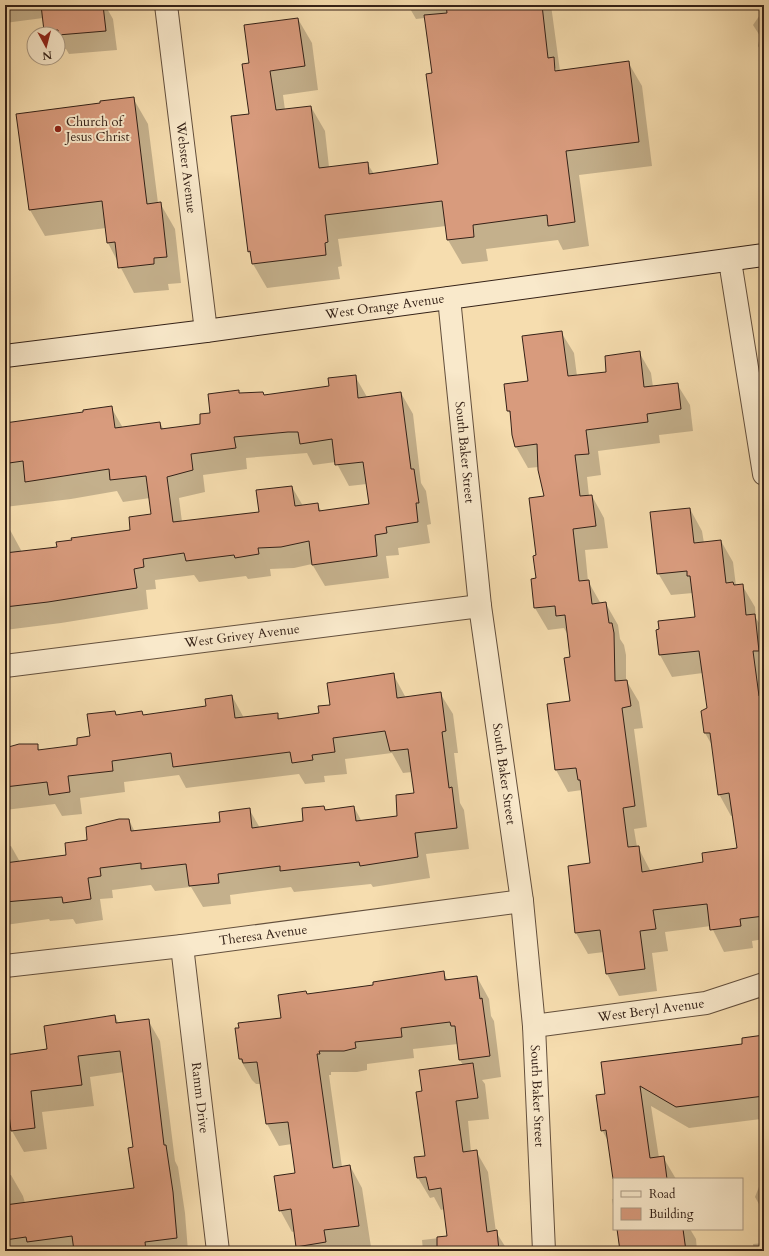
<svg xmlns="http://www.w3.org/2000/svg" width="769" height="1256" font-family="Cardo,serif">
<rect width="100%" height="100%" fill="#f6ddaf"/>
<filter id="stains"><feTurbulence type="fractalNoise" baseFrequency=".005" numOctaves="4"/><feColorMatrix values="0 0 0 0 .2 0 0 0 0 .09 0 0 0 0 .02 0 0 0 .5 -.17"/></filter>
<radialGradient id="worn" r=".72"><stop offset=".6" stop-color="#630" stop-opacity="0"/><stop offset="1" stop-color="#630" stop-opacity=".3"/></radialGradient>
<path fill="#0003" fill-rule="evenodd" d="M 5,5 L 105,5 L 113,19 L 117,50 L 69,54 L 66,49 L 58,50 L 58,34 L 47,34 L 43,18 L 5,23 Z
M 408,5 L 551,5 L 560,71 L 628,62 L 642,86 L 652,166 L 579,175 L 589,246 L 563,250 L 558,240 L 486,249 L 488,261 L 462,264 L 448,240 L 446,226 L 338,239 L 342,266 L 338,267 L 340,279 L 267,288 L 253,264 L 249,251 L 250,64 L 298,19 L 312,43 L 318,90 L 283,95 L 285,110 L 311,107 L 325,131 L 329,167 L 367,163 L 374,174 L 439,165 L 433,74 L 425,18 L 416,19 ZM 554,67 L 556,69 L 557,75 L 555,76 Z
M 764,9 L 764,62 L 762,59 L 764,56 L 758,46 L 760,36 L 753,25 Z
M 133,98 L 148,124 L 158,203 L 160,203 L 175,229 L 181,283 L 168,284 L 169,290 L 134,293 L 108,243 L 106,228 L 45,236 L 30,210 L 101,104 Z
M 761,164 L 764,164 L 764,184 Z
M 561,332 L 574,353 L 577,376 L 608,373 L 639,352 L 651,373 L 653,387 L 677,384 L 690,405 L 693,431 L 659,435 L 660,443 L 598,451 L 601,475 L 587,477 L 589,496 L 592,496 L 604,518 L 608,548 L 585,550 L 588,581 L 601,604 L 606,604 L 618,625 L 620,639 L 624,645 L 626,655 L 626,680 L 639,702 L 643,728 L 634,729 L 647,827 L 634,829 L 637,847 L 638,847 L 651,872 L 704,863 L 738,849 L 733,816 L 731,816 L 719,794 L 713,747 L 705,733 L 702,712 L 708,709 L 703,673 L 672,677 L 660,655 L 657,630 L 696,618 L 693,593 L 671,595 L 658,573 L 690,509 L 702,531 L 704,543 L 721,541 L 733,562 L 736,586 L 742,585 L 755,607 L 756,618 L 764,631 L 764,939 L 752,941 L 753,948 L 724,952 L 711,926 L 665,932 L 668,951 L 652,953 L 657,991 L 619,996 L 607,974 L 604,952 L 588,954 L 576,933 L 591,864 L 582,790 L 568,792 L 556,770 L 548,705 L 571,702 L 571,658 L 568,635 L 564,628 L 548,630 L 535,608 L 532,580 L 537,579 L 537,556 L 545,497 L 539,467 L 528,468 L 516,447 L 512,416 L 508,411 Z
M 355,376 L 367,397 L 401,393 L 413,414 L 421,483 L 426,491 L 431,524 L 427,525 L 430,543 L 398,548 L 399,555 L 386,556 L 389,578 L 325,586 L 312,564 L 294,568 L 270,569 L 271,576 L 248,579 L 246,576 L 199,582 L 194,575 L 155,580 L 156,589 L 146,590 L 148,609 L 61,623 L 5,630 L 5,528 L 9,528 L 22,552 L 58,548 L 132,531 L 152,515 L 150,498 L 123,502 L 117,491 L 71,499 L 5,507 L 5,424 L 84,413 L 111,407 L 123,428 L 160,423 L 164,430 L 201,425 L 238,391 L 240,394 L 264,396 L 330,387 ZM 307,453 L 313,465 L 336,462 L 349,486 L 367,484 L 370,505 L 322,512 L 317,504 L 303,506 L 292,487 L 260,513 L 182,522 L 179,498 L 205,492 L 203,475 L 247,469 L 246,458 Z
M 393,674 L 406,698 L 440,693 L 453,714 L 458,753 L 454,753 L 460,803 L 464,810 L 469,849 L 426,854 L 430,878 L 373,887 L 371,884 L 294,892 L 291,887 L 230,895 L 231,904 L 203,907 L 191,887 L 155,891 L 151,885 L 112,890 L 113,898 L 100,899 L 103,920 L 76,924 L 73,919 L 50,921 L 49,919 L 5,925 L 5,847 L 11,846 L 20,862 L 67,855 L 89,841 L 129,820 L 135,832 L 221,823 L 249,809 L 260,828 L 305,822 L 324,807 L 326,811 L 354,807 L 362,822 L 398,817 L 416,794 L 412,772 L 403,773 L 392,753 L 345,759 L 347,774 L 324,776 L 325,782 L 305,784 L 299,774 L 186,788 L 179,775 L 124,782 L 125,792 L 80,798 L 82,814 L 62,816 L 55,804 L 5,810 L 5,749 L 37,745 L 40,751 L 78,746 L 91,737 L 115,712 L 117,716 L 141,712 L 144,716 L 207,707 L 232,696 L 244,718 L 277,714 L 280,720 L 320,714 L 331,705 Z
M 443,972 L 448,981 L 477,977 L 489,999 L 491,1016 L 494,1021 L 501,1077 L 482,1080 L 485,1084 L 489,1119 L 468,1121 L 471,1152 L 476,1151 L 488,1172 L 496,1232 L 508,1251 L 423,1251 L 422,1240 L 448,1237 L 444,1209 L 441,1210 L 434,1197 L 430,1198 L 418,1178 L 426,1157 L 423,1092 L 463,1065 L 460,1060 L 458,1044 L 413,1049 L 414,1058 L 367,1064 L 367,1070 L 357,1072 L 331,1072 L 331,1075 L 329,1075 L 342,1167 L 350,1166 L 362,1188 L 371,1247 L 362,1248 L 362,1251 L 299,1251 L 297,1246 L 295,1231 L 292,1232 L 280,1210 L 296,1174 L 292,1144 L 279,1146 L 267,1124 L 261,1084 L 256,1084 L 252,1080 L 240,1059 L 307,995 L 374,986 Z
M 115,1016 L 119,1024 L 148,1020 L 160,1041 L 175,1161 L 178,1167 L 185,1213 L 188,1251 L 5,1251 L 5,1175 L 11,1175 L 23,1196 L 25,1203 L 135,1188 L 134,1148 L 124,1072 L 90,1077 L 94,1106 L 42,1112 L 47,1149 L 24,1152 L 12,1131 L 10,1116 L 5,1117 L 5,1055 L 48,1050 Z
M 764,1036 L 764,1106 L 759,1106 L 761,1119 L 689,1128 L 651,1106 L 659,1158 L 663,1157 L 676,1179 L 614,1179 L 614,1182 L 609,1143 L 602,1130 L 606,1095 Z
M 764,1174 L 764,1213 L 755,1197 Z
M 612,1199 L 614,1199 L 614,1212 Z
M 617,1229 L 690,1229 L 696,1239 L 697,1251 L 620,1251 Z
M 764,1243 L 764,1251 L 754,1251 L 753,1244 Z"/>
<path fill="#d89b7d" stroke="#342117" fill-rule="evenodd" d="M 41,5 L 103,5 L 106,31 L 58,35 L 58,30 L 44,31 Z
M 446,5 L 542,5 L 548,58 L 554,57 L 555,71 L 629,61 L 639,142 L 566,151 L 575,222 L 548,226 L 547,215 L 473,225 L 474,237 L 447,240 L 442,201 L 325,215 L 328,242 L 325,243 L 326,255 L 252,264 L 250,251 L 248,252 L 231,116 L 249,114 L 242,64 L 249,63 L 244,25 L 298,18 L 305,66 L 270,71 L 276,110 L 311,106 L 319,168 L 368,162 L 369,174 L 438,164 L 426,74 L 432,73 L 424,15 L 447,13 Z
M 134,97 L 147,204 L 161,202 L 167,257 L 154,258 L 154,264 L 118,268 L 115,242 L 107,243 L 102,201 L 29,210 L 16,114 L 100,103 L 100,101 Z
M 562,331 L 568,376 L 606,372 L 605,356 L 640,351 L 644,387 L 678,383 L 681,409 L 647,414 L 648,422 L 586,430 L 589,454 L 575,455 L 580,496 L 592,495 L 596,526 L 573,529 L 579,581 L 589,580 L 592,604 L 606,602 L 609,623 L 612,623 L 614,633 L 615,681 L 627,680 L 631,706 L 622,708 L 635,806 L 623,808 L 628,847 L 639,846 L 642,872 L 703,862 L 702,853 L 737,848 L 729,793 L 718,795 L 710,733 L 704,733 L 701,711 L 707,708 L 699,651 L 659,655 L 656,630 L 659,629 L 658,621 L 695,617 L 690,576 L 687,576 L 687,571 L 657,574 L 650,512 L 690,508 L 694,543 L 721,540 L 726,583 L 733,582 L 734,585 L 743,584 L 746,615 L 755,614 L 759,651 L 753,651 L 759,696 L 764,695 L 764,916 L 740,919 L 741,926 L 710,930 L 707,904 L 653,910 L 656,929 L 640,931 L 645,969 L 606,974 L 600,930 L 575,933 L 568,866 L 590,863 L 580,780 L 578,780 L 576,768 L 555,770 L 547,704 L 570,701 L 564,658 L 570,657 L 565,615 L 556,616 L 555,606 L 534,608 L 531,579 L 536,578 L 533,556 L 536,555 L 529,498 L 544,496 L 538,470 L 537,444 L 515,447 L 512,435 L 510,411 L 507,411 L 504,384 L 528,381 L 522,336 Z
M 356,375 L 358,398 L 401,392 L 411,469 L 414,469 L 419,503 L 416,503 L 418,522 L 386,527 L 387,533 L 375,535 L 377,556 L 312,565 L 309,541 L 281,547 L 258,548 L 259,554 L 235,558 L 234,555 L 186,561 L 184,553 L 143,559 L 144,567 L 134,569 L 137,588 L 48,602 L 5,607 L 5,553 L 57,547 L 56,542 L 72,540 L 71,538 L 130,530 L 129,517 L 151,514 L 146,476 L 110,480 L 109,469 L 25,482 L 23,461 L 9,463 L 5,448 L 5,423 L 83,412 L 83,410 L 112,406 L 115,428 L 160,422 L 161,429 L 200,424 L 200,414 L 210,413 L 208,394 L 239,390 L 239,393 L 263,392 L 264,395 L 329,386 L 328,378 ZM 288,432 L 298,432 L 300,444 L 332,439 L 335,465 L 363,462 L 369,504 L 319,511 L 318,503 L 295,506 L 292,486 L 256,490 L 259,512 L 173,522 L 167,477 L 193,470 L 191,454 L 236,448 L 234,437 Z
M 394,673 L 397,698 L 441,692 L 446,731 L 442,732 L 449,788 L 452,787 L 457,828 L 415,833 L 418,857 L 360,866 L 359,862 L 280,871 L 280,866 L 218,874 L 219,883 L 189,886 L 186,864 L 141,869 L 141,863 L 100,868 L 101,876 L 88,878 L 91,899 L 63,903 L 62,897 L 5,902 L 5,863 L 66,855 L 65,843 L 87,840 L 86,827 L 119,819 L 129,819 L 131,831 L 220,822 L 219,812 L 250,808 L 252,828 L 303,821 L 302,808 L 324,806 L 325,810 L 354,806 L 356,821 L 397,816 L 396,795 L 414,793 L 408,749 L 390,751 L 385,731 L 333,738 L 335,752 L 312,755 L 313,760 L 292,763 L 290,752 L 173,767 L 171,753 L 112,761 L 113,771 L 68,776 L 70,792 L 49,795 L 47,782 L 5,787 L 5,748 L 19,744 L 38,744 L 38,750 L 77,745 L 77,738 L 90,736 L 87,714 L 115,711 L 116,715 L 142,711 L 143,715 L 206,706 L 205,699 L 232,695 L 235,718 L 278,713 L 278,719 L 319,713 L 318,706 L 330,705 L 327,683 Z
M 444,971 L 445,980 L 477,976 L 480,999 L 482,998 L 490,1056 L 459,1060 L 455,1026 L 451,1026 L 450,1022 L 401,1028 L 402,1037 L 355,1042 L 356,1048 L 344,1051 L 319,1051 L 320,1054 L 317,1054 L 333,1168 L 350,1165 L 359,1226 L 324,1230 L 326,1242 L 296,1247 L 291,1209 L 279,1211 L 274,1176 L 295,1173 L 288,1122 L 266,1124 L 257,1062 L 243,1063 L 242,1059 L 239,1059 L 235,1028 L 239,1028 L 238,1023 L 281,1018 L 278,995 L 306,991 L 307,994 L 373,985 L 373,982 Z
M 115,1015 L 116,1023 L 149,1019 L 164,1145 L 166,1145 L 173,1192 L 177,1238 L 145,1242 L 146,1251 L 74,1251 L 72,1236 L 27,1242 L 26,1237 L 5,1240 L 5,1205 L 134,1188 L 128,1148 L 133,1147 L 120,1051 L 78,1056 L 82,1085 L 31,1091 L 35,1128 L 11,1131 L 5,1081 L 5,1055 L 47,1049 L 44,1026 Z
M 764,1035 L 764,1096 L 676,1107 L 640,1086 L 650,1158 L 664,1156 L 667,1179 L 613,1179 L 606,1130 L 601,1131 L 596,1095 L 605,1094 L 601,1062 L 742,1044 L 742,1038 Z
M 473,1063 L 478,1098 L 456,1101 L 463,1152 L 477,1150 L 487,1232 L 497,1230 L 499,1251 L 437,1251 L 437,1237 L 447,1236 L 441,1188 L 429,1190 L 426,1177 L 417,1178 L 414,1157 L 425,1156 L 416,1092 L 422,1091 L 419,1070 Z
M 617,1229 L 683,1229 L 686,1251 L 620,1251 Z"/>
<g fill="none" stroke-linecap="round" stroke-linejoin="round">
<defs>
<g id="street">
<path id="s1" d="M 166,5 L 206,331"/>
<path d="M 730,261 L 764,474"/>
<path id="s2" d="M 449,298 L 480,606 L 522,901 L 534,1026 L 544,1251"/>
<path id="s3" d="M 5,666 L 480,606"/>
<path id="s4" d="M 182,946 L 218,1251"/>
<path id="s5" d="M 5,966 L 182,946 L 522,901"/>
<path id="s6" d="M 534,1026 L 706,1003 L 764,984"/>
</g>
<g id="secondary">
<path id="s7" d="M 5,356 L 206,331 L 764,255"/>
</g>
</defs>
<use href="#street" stroke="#64503d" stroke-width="24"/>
<use href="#secondary" stroke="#342117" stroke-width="24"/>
<use href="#street" stroke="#f9e9cb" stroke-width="22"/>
<use href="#secondary" stroke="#f9e9cb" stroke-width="22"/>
</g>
<circle fill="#8f2418" stroke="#f9e9cb" stroke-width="1.5" cx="58" cy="129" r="4"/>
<g text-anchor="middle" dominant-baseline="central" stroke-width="4" stroke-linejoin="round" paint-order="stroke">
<g font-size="13" fill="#342117" stroke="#f9e9cb" text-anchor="start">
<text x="66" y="122">Church of<tspan x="66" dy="15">Jesus Christ</tspan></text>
</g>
<g font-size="13" fill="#342117" stroke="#f9e9cb">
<text stroke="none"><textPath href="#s1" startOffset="164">Webster Avenue</textPath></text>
<text stroke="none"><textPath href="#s7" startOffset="383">West Orange Avenue</textPath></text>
<text stroke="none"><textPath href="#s2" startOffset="155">South Baker Street</textPath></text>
<text stroke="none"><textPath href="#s3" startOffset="239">West Grivey Avenue</textPath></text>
<text stroke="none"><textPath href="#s2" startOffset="479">South Baker Street</textPath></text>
<text stroke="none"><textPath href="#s5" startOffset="260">Theresa Avenue</textPath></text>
<text stroke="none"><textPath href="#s6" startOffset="118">West Beryl Avenue</textPath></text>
<text stroke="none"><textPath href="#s2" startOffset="803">South Baker Street</textPath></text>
<text stroke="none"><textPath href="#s4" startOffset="153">Ramm Drive</textPath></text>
</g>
</g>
<rect width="769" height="1256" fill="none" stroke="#f6ddaf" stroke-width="20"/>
<rect x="6" y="6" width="757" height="1244" fill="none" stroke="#342117" stroke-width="2"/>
<rect x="10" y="10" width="749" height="1236" fill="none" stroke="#342117"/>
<rect x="613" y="1178" width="130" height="52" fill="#f9e9cb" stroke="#aa9983"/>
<rect x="621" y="1191" width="20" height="6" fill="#f9e9cb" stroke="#aa9983"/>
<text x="649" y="1198" font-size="12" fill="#342117">Road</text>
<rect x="621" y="1208" width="20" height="12" fill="#d89b7d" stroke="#aa9983"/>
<text x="649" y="1218" font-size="12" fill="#342117">Building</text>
<g transform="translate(46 46) rotate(173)"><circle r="19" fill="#f9e9cb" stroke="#aa9983"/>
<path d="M0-3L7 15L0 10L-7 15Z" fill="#8f2418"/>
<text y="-6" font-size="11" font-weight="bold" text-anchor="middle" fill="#342117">N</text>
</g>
<rect width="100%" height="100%" filter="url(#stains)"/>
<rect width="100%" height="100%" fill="url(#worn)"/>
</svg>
